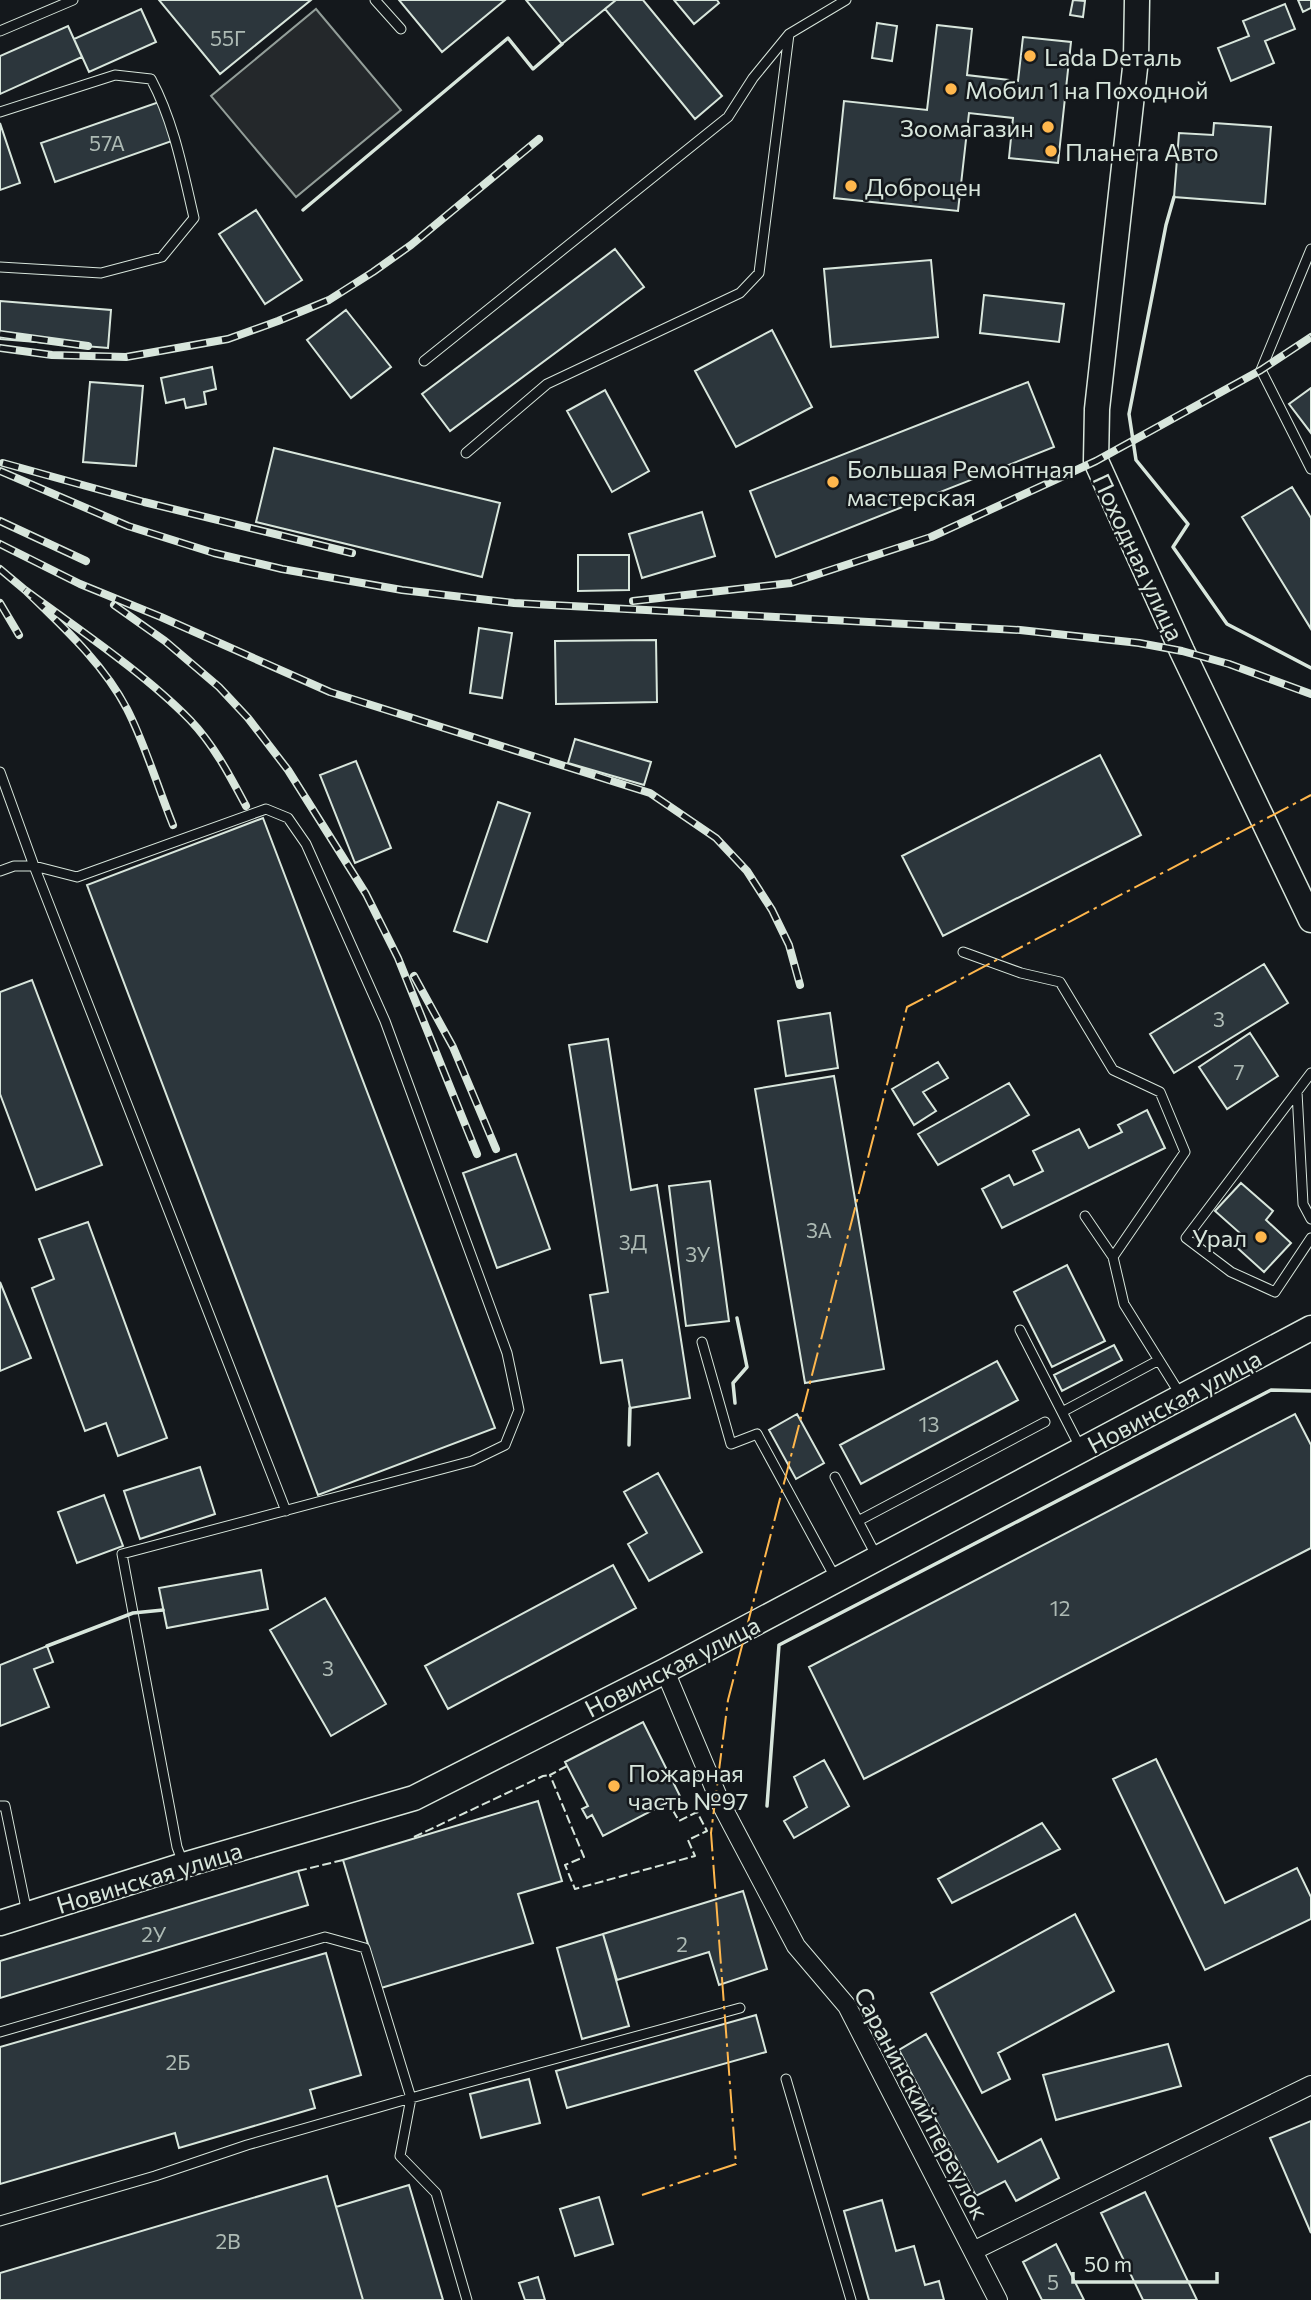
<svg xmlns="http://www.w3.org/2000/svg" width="1311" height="2300" font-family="Commissioner,sans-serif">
<rect width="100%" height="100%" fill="#14181c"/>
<path fill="#24282b" stroke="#939e99" stroke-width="2" d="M 316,9 L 401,110 L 296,197 L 211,96 Z"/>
<path fill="#2c363c" stroke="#d8e6dc" stroke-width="2" d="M 159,0 L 311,0 L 220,74 Z
M 399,0 L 505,0 L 442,52 Z
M 526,0 L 616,0 L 562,44 Z
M 616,0 L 643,0 L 722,96 L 695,119 L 605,9 Z
M 674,0 L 717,0 L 719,3 L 694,24 Z
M 1073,0 L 1085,1 L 1083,17 L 1070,15 Z
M 1298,0 L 1311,0 L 1311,8 L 1303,12 Z
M 1285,4 L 1295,29 L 1265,41 L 1274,63 L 1231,81 L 1218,48 L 1249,36 L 1243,21 Z
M 141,9 L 156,42 L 89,72 L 74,39 Z
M 877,23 L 897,26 L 892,61 L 872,58 Z
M 937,25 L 972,29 L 967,75 L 1018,81 L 1023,37 L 1071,42 L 1058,163 L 1009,158 L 1013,118 L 969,113 L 958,211 L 834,198 L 844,101 L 927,110 Z
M 68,26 L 82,57 L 0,94 L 0,56 Z
M 159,102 L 172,141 L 55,182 L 41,143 Z
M 0,123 L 20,183 L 0,190 Z
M 1214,123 L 1271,127 L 1265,204 L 1174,197 L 1179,133 L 1213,135 Z
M 256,210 L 302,280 L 265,304 L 219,234 Z
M 615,249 L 644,287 L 450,431 L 422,394 Z
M 931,260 L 938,337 L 831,347 L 824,269 Z
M 984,295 L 1064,304 L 1059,342 L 980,333 Z
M 0,301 L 111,310 L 108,348 L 0,339 Z
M 346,310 L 391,367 L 351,398 L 307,340 Z
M 772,330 L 812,407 L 736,447 L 695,371 Z
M 212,367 L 216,389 L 204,392 L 206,404 L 186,408 L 184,399 L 166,403 L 161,378 Z
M 90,382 L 143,386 L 136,466 L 83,462 Z
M 1028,382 L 1054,447 L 776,557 L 750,491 Z
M 1311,388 L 1311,433 L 1289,404 Z
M 605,390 L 649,471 L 612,492 L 567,411 Z
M 274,448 L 500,503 L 482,577 L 256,522 Z
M 1292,487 L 1311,518 L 1311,629 L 1242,517 Z
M 702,512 L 715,556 L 642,578 L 629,534 Z
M 578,555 L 629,555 L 629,590 L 578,591 Z
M 479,628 L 512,633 L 502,698 L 470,693 Z
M 656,640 L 657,702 L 556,704 L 555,641 Z
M 575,739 L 651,762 L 644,785 L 568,763 Z
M 1100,755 L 1141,835 L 943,936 L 902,856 Z
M 356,761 L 391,848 L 355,863 L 320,775 Z
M 498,802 L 530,813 L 487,942 L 454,931 Z
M 263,818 L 495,1428 L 318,1495 L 87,885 Z
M 1264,964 L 1288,1003 L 1174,1073 L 1150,1034 Z
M 32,980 L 102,1165 L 36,1190 L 0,1094 L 0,992 Z
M 830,1013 L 838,1068 L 786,1076 L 778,1021 Z
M 1250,1033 L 1278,1076 L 1227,1109 L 1199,1067 Z
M 608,1039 L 631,1190 L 657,1185 L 690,1398 L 630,1408 L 622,1360 L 601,1363 L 590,1295 L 608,1292 L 569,1045 Z
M 938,1062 L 948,1078 L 923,1092 L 936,1111 L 914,1125 L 892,1089 Z
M 834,1076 L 884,1369 L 805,1383 L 755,1089 Z
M 1009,1083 L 1029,1115 L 938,1165 L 918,1134 Z
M 1147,1110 L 1165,1148 L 1002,1228 L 982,1189 L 1009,1175 L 1014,1185 L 1043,1171 L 1033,1151 L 1079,1129 L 1089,1148 L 1122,1132 L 1118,1125 Z
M 516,1154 L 550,1249 L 497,1268 L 463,1173 Z
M 710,1181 L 729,1321 L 686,1326 L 669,1186 Z
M 1241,1183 L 1273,1211 L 1266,1220 L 1291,1243 L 1264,1272 L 1233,1244 L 1241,1234 L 1215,1211 Z
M 88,1222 L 167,1438 L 118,1456 L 106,1423 L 85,1431 L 32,1288 L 54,1279 L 39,1239 Z
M 1067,1265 L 1105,1341 L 1052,1367 L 1014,1292 Z
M 0,1282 L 31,1358 L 0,1371 Z
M 1114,1345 L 1122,1360 L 1062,1391 L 1054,1375 Z
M 997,1361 L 1018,1400 L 861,1484 L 840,1445 Z
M 797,1414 L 824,1463 L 796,1479 L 769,1430 Z
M 1295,1414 L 1311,1445 L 1311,1548 L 864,1779 L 809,1667 Z
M 200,1467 L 215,1514 L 140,1539 L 124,1491 Z
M 658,1473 L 702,1552 L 649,1581 L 628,1544 L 647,1533 L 624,1492 Z
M 104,1495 L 123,1546 L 77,1563 L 58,1512 Z
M 613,1565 L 636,1608 L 448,1709 L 425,1666 Z
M 261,1570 L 268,1609 L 167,1628 L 159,1588 Z
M 325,1598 L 386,1704 L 331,1736 L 270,1630 Z
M 47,1646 L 53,1662 L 34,1669 L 49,1707 L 0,1726 L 0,1665 Z
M 643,1722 L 680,1796 L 603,1836 L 592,1815 L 587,1818 L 582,1809 L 588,1806 L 565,1762 Z
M 1156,1759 L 1225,1903 L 1297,1868 L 1311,1897 L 1311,1919 L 1205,1970 L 1113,1779 Z
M 824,1760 L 849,1806 L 794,1838 L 784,1821 L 807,1807 L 794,1777 Z
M 538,1801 L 562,1881 L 518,1894 L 533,1943 L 381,1988 L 343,1860 Z
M 1042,1823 L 1060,1849 L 952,1903 L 938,1879 Z
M 298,1871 L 308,1905 L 0,1998 L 0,1961 Z
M 743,1891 L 767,1969 L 719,1985 L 709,1952 L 617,1980 L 603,1934 Z
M 1075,1914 L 1114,1991 L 998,2053 L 1010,2079 L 982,2093 L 931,1993 Z
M 603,1934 L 629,2026 L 582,2039 L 557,1948 Z
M 326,1953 L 361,2075 L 310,2090 L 315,2108 L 179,2148 L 175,2133 L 0,2184 L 0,2047 Z
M 756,2015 L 766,2052 L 567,2108 L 556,2071 Z
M 926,2034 L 998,2162 L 1041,2139 L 1059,2178 L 1016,2201 L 1005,2181 L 976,2196 L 899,2050 Z
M 1168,2044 L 1181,2086 L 1056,2120 L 1043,2075 Z
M 529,2079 L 540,2123 L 481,2138 L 470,2094 Z
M 1311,2121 L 1311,2233 L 1270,2138 Z
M 327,2176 L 363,2300 L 0,2300 L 0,2273 Z
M 409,2185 L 443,2300 L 363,2300 L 336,2207 Z
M 1145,2192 L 1197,2300 L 1143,2300 L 1101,2213 Z
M 599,2197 L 613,2244 L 575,2256 L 560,2209 Z
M 882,2200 L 896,2251 L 914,2246 L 925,2285 L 939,2281 L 944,2300 L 869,2300 L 844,2211 Z
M 1056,2244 L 1084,2300 L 1042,2300 L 1023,2262 Z
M 538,2277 L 545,2300 L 525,2300 L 519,2283 Z"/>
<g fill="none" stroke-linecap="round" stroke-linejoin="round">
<defs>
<path id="service" d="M 375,0 L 401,29
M 0,31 L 73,0
M 0,112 L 115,75 L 151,79 C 174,122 183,171 194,218 L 162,257 L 101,273 L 0,267
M 1311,249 L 1261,370 L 1311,469
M 424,361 L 728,117 L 753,78 L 789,34 L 846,0
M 466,453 L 547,384 L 740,293 L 759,273 L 789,34
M 0,772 L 34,866 L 286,1511
M 0,871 L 14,866 L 34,866 L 77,877 L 266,809 L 288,818 L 306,844 L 385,1021 L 507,1353 L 519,1410 L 505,1445 L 472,1461 L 122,1554 L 177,1847 L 183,1863
M 963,952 L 1021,973 L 1060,982 L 1113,1070 L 1160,1092 L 1185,1152 L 1113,1257
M 1311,1073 L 1186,1238 L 1231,1272 L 1275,1292 L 1311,1238
M 1297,1092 L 1303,1204 L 1311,1219
M 1085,1216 L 1113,1257 L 1124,1304 L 1180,1394
M 1020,1330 L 1081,1449
M 702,1342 L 731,1444 L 757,1434 L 836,1579
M 1062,1412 L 1159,1360
M 835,1477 L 877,1557
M 858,1521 L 1045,1422
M 0,1806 L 5,1806 L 27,1913
M 0,2032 L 325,1937 L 365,1948 L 411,2098 L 400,2156 L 436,2193 L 467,2300
M 786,2079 L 851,2300
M 0,2221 L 155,2176 L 247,2145 L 411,2098 L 740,2008"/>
<path id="minor" d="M 665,1671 L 721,1804 L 796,1946 L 847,2006 L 998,2300
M 973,2251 L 1311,2085"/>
<path id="secondary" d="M 1137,0 L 1136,59 L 1097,409 L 1096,461 L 1182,651 L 1311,920
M 0,1923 L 184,1865 L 414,1798 L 665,1671 L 1311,1328"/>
</defs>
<use href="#service" stroke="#d8e6dc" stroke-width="11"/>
<use href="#minor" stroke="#d8e6dc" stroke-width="20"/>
<use href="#secondary" stroke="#d8e6dc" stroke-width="27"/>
<use href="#service" stroke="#14181c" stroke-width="9"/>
<use href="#minor" stroke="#14181c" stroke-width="18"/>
<use href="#secondary" stroke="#14181c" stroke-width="24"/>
<defs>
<path id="rail" d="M 0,334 L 88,346
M 0,348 L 52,355 L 126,357 L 228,339 L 278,321 L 329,300 L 373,272 L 411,245 L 539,139
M 3,463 L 144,502 L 352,553
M 0,471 L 128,526 L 214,553 L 282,569 L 402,590 L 514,603 L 1020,630 L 1139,643 L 1182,651 L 1229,664 L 1311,694
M 0,521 L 86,561
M 0,544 L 80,584 L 161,617 L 330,692 L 650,793 L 716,838 L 747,871 L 772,910 L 789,945 L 800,985
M 0,569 L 25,590
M 633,601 L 791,583 L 931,537 L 1096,461 L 1261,370 L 1311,337
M 0,603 L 19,635
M 114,605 L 165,641 L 219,687 L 248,718 L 288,770 L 366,894 L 398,958 L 477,1154
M 173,825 C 158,788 145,744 127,709 C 103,663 62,626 25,590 C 78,629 144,673 190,720 C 214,745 230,776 246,806
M 414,976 L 453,1047 L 496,1149"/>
</defs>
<use href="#rail" stroke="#d8e6dc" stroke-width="8"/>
<use href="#rail" stroke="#14181c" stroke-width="5" stroke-dasharray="16" stroke-linecap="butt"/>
<path stroke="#d8e6dc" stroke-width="2" stroke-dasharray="9 3.5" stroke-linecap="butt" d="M 567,1766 L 550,1775 L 584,1857 L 565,1865 L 575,1889 L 695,1856 L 688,1840 L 707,1831 L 697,1812 L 679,1821 L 668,1802
M 414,1837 L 543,1776 L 550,1775
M 298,1871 L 343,1860"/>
<path stroke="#d8e6dc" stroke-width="3.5" d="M 1174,197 L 1166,225 L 1129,414 L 1136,460 L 1188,524 L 1173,547 L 1227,624 L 1311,668
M 303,210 L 508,38 L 533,69 L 562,44
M 735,1403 L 733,1383 L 747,1367 L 737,1318
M 629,1445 L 630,1408
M 47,1646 L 133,1613 L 163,1610
M 767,1806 L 779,1645 L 1271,1390 L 1311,1391"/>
<path stroke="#ffb74d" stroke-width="2" stroke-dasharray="24 5 3.5 5" stroke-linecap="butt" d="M 642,2195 L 736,2164 L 711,1833 L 728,1700 L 907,1007 L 1311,795"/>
</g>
<g fill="#ffb74d" stroke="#14181c" stroke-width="2.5">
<circle cx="1030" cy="56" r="7"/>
<circle cx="951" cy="89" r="7"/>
<circle cx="1048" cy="127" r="7"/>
<circle cx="1051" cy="151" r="7"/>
<circle cx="851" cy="186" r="7"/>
<circle cx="833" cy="482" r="7"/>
<circle cx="1261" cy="1237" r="7"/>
<circle cx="614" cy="1786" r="7"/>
</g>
<g text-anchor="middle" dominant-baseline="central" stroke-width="5" stroke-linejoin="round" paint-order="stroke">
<g font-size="21" fill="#adbab4">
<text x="228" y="37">55Г</text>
<text x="107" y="142">57А</text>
<text x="1219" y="1018">3</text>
<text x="1239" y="1071">7</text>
<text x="819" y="1229">3А</text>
<text x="633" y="1241">3Д</text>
<text x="698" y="1253">3У</text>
<text x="929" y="1423">13</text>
<text x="1060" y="1607">12</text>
<text x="328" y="1667">3</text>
<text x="154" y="1933">2У</text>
<text x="682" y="1943">2</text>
<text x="178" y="2061">2Б</text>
<text x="228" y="2240">2В</text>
<text x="1053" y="2281">5</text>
</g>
<g font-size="24" fill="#d8e6dc" stroke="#14181c" text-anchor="start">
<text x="1044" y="56">Lada Dеталь</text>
<text x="965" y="89">Мобил 1 на Походной</text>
<text x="1034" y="127" text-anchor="end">Зоомагазин</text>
<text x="1065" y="151">Планета Авто</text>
<text x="865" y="186">Доброцен</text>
<text x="847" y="468">Большая Ремонтная<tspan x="847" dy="28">мастерская</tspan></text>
<text x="1247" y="1237" text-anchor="end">Урал</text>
<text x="628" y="1772">Пожарная<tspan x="628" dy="28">часть №97</tspan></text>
</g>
<g font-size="24" fill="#d8e6dc" stroke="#14181c">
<text transform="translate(1139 557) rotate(65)">Походная улица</text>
<text transform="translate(1174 1401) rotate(-28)">Новинская улица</text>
<text transform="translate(672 1666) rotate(-27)">Новинская улица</text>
<text transform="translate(149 1877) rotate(-17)">Новинская улица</text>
<text transform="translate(922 2103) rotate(62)">Саранинский переулок</text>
</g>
</g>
<path d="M1073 2272v10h144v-10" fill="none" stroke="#d8e6dc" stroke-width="3.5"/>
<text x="1084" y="2272" font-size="21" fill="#d8e6dc" stroke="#14181c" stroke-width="5" paint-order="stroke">50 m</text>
</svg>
